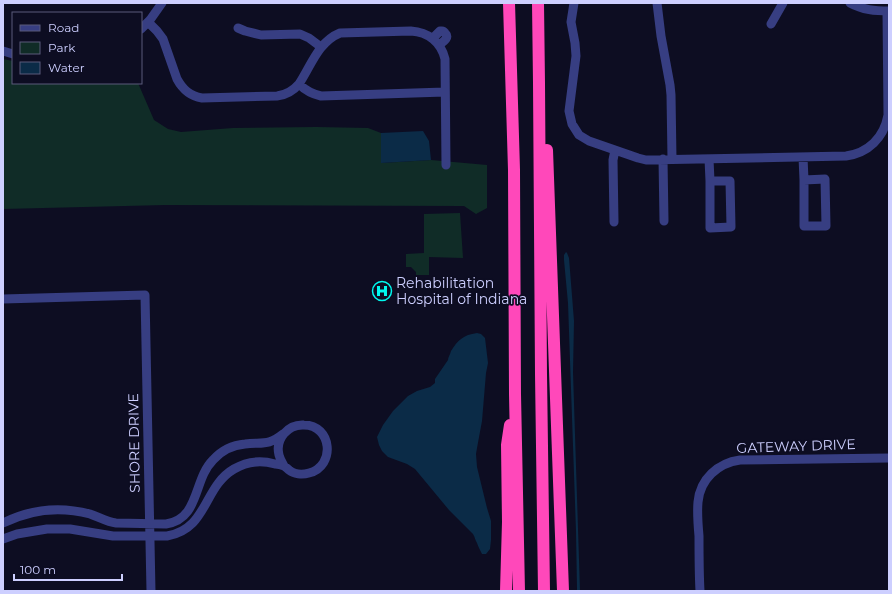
<svg xmlns="http://www.w3.org/2000/svg" width="892" height="594" font-family="Montserrat,sans-serif">
<rect width="100%" height="100%" fill="#0d0d22"/>
<path fill="#102c27" d="M 3,59 L 13,61 L 13,83 L 138,83 L 154,120 L 168,129 L 181,132 L 233,128 L 316,127 L 368,128 L 381,133 L 381,163 L 431,160 L 487,165 L 487,208 L 476,214 L 464,206 L 165,205 L 3,209 Z
M 460,213 L 463,258 L 429,257 L 429,275 L 416,275 L 416,272 L 411,267 L 406,267 L 406,254 L 424,253 L 424,214 Z"/>
<path fill="#0b2b47" d="M 423,131 L 429,141 L 431,160 L 381,163 L 381,133 Z
M 566,252 L 567,253 L 569,258 L 574,321 L 573,372 L 580,591 L 577,591 L 577,589 L 576,531 L 568,303 L 564,260 L 564,255 Z
M 477,333 L 481,334 L 485,338 L 488,363 L 486,373 L 482,421 L 477,448 L 476,454 L 477,467 L 487,508 L 491,521 L 491,540 L 490,549 L 486,554 L 482,554 C 480,550 478,546 477,543 C 475,540 475,537 473,534 L 449,510 L 415,469 L 407,464 L 388,457 L 382,451 L 379,445 L 377,437 L 383,425 L 393,411 L 408,396 L 417,391 L 430,387 L 435,383 L 435,379 L 448,360 C 448,357 450,355 451,351 C 458,340 463,335 477,333 Z"/>
<g fill="none" stroke-linecap="round" stroke-linejoin="round">
<path stroke="#373e82" stroke-width="9" d="M 574,3 L 571,22 L 575,43 L 576,56 L 569,111 L 572,124 L 579,135 L 589,141 L 638,158 L 646,160 L 846,156 C 868,153 884,138 888,115 L 887,11
M 657,3 L 661,36 L 670,85 L 671,95 L 672,159
M 850,3 C 863,10 875,11 889,11
M 148,22 L 157,31 L 163,39 L 177,79 C 183,90 190,96 202,98 L 277,96 C 286,95 293,91 299,84 C 311,66 318,42 340,33 L 411,31 C 428,32 441,42 445,59 L 446,165
M 771,24 L 783,3
M 238,28 L 245,31 L 261,35 L 300,34 L 309,38 L 321,47
M 141,29 L 150,20 L 162,3
M 433,38 L 440,31 C 443,31 443,30 445,33 C 450,38 443,42 439,45
M 3,51 L 13,54
M 299,84 C 305,90 312,94 321,96 L 445,92
M 803,157 L 804,180
M 663,159 L 664,221
M 709,159 L 710,181
M 825,179 L 826,226 L 804,226 L 804,180 Z
M 710,181 L 730,181 L 731,227 L 710,228 Z
M 614,222 L 613,160 L 615,150
M 3,299 L 145,295 L 151,591
M 3,523 C 31,509 60,506 90,514 C 99,517 107,522 116,523 L 166,524 C 200,519 193,480 213,460 C 221,451 233,445 245,444 C 263,442 268,446 283,434
M 3,539 L 17,534 L 47,529 L 70,529 L 113,536 L 167,536 C 208,529 203,487 234,469 C 246,462 261,460 275,464 C 278,464 282,465 284,466 C 286,467 287,468 289,470 C 294,474 302,475 309,473 C 336,466 332,425 304,425 C 288,424 275,439 279,455 C 280,459 282,462 284,466
M 700,591 C 699,573 699,554 699,536 C 698,525 697,513 698,502 C 700,479 718,463 740,460 L 889,458"/>
<path stroke="#ff48ba" stroke-width="12" d="M 509,3 L 514,170 L 515,394 L 519,591
M 538,3 L 539,83 L 541,374 L 544,591
M 547,150 L 563,591
M 506,591 L 508,522 L 507,445 L 510,425"/>
</g>
<defs>
<symbol id="hospital-ring" viewBox="-11 -11 22 22"><circle r="9.5" fill="#0d0d22" stroke="#00f8ee" stroke-width="1.5"/><path d="M-5-5h3v3.5h4V-5h3V5h-3V1.5h-4V5h-3Z" fill="#00f8ee"/></symbol>
</defs>
<g fill-rule="evenodd">
<use href="#hospital-ring" x="371" y="280" width="22" height="22"/>
</g>
<g text-anchor="middle" dominant-baseline="central" stroke-width="3.5" stroke-linejoin="round" paint-order="stroke">
<g font-size="14" fill="#cdcfff" stroke="#0d0d22" text-anchor="start">
<text x="396" y="283">Rehabilitation<tspan x="396" dy="16">Hospital of Indiana</tspan></text>
</g>
<g font-size="14" fill="#cdcfff" stroke="#0d0d22">
<text transform="translate(134 443) rotate(-91)">SHORE DRIVE</text>
<text transform="translate(796 446) rotate(-2)">GATEWAY DRIVE</text>
</g>
</g>
<rect width="892" height="594" fill="none" stroke="#cdcfff" stroke-width="8"/>
<rect x="12" y="12" width="130" height="72" fill="#0d0d22" stroke="#5a5b7a"/>
<rect x="20" y="25" width="20" height="6" fill="#373e82" stroke="#5a5b7a"/>
<text x="48" y="32" font-size="12" fill="#cdcfff">Road</text>
<rect x="20" y="42" width="20" height="12" fill="#102c27" stroke="#5a5b7a"/>
<text x="48" y="52" font-size="12" fill="#cdcfff">Park</text>
<rect x="20" y="62" width="20" height="12" fill="#0b2b47" stroke="#5a5b7a"/>
<text x="48" y="72" font-size="12" fill="#cdcfff">Water</text>
<path d="M14 574v6h108v-6" fill="none" stroke="#cdcfff" stroke-width="2"/>
<text x="20" y="574" font-size="12" fill="#cdcfff" stroke="#0d0d22" stroke-width="3" paint-order="stroke">100 m</text>
</svg>
